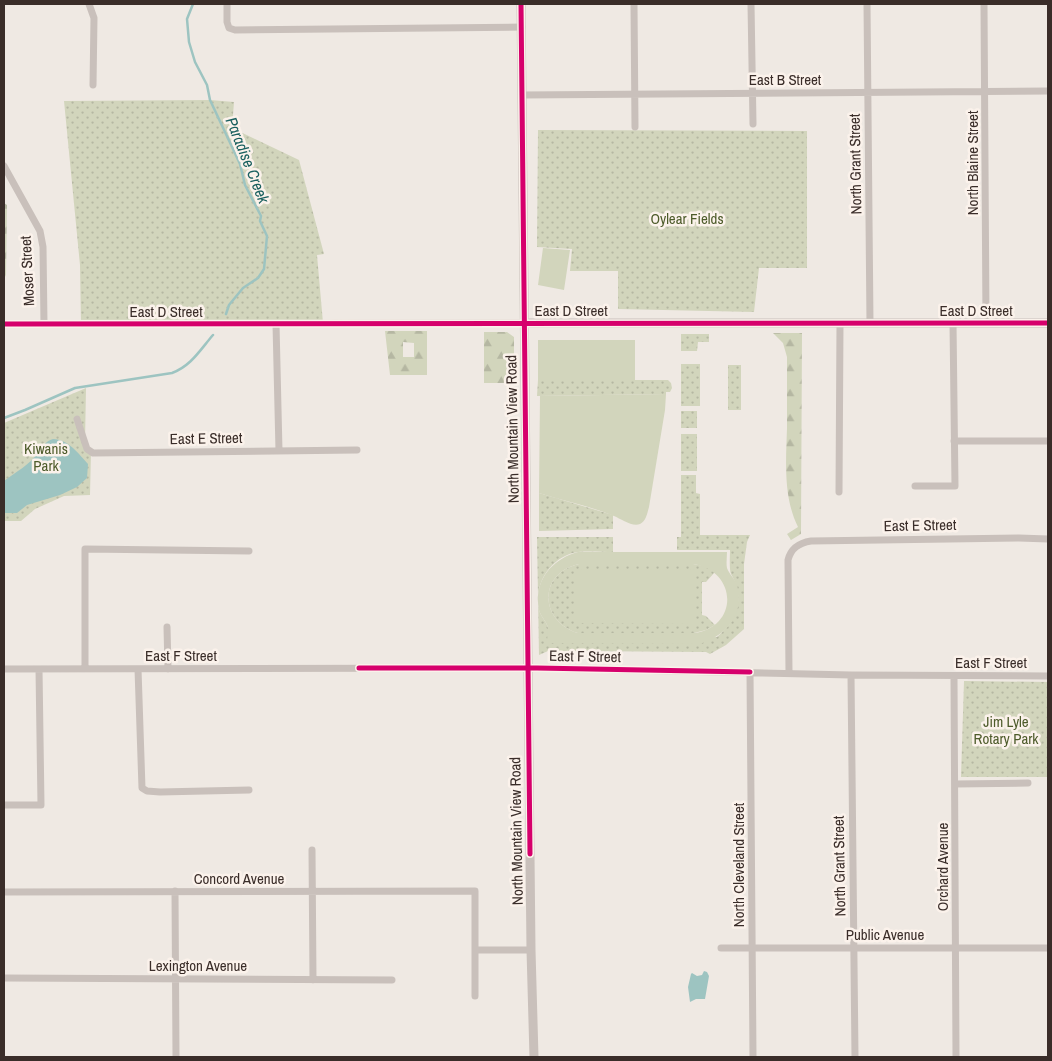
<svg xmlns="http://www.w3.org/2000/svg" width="1052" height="1061" font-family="'Archivo Narrow',sans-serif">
<defs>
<pattern id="grass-dots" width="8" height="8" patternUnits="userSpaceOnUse" patternTransform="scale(1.25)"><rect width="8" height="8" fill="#d2d5bc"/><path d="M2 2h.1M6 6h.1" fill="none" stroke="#b5b7a2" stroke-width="1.8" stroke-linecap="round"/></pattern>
<pattern id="forest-firs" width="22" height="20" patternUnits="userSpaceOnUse" patternTransform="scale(1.25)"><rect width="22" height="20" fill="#d2d5bc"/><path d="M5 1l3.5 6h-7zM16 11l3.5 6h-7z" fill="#b5b7a2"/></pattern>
</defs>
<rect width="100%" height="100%" fill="#efe9e3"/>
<path fill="url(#grass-dots)" d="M 210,100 L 234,102 L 232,128 L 299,160 L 324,254 L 317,255 L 323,323 L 81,324 L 80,265 L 64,101 Z
M 538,130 L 807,131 L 807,268 L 759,268 L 754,312 L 618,309 L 618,271 L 570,271 L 572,249 L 537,247 Z
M 681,334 L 709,334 L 709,342 L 698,342 L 697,351 L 681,351 Z
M 681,364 L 700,364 L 700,406 L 681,406 Z
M 728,365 L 741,365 L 741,410 L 728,410 Z
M 538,380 L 668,380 L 671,383 L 672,388 L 670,392 L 666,392 L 666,394 L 537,396 Z
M 86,388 L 85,442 L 91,451 L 90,495 L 64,496 L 35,509 L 21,521 L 4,521 L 4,423 Z
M 681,411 L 697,411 L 697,428 L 681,428 Z
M 681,434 L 697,434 L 697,471 L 681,471 Z
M 681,475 L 696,475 L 696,493 L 700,494 L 700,535 L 750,535 L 747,542 L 744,564 L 744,629 L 726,645 L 710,654 L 706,652 L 571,651 L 548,651 L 539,655 L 537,537 L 613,537 L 613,552 C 602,552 589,551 578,552 C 551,556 533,584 539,610 C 541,617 547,622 548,628 C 549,632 548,638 548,643 L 717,637 C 733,624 743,606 736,585 C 735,581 733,578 731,574 C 729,568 730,557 730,550 L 677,550 L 677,537 L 681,537 Z
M 539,493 L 613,515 L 613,529 L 539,531 Z
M 579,564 L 693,564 L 704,566 L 715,572 L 706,582 L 702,582 L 702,615 L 706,616 L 715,625 L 706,630 L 694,633 L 578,633 C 539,621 538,573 579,564 Z
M 964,681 L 1048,682 L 1048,777 L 961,777 Z"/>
<path fill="url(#forest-firs)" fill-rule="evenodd" d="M 4,203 L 7,205 L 6,277 L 4,273 Z
M 385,331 L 427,331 L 427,375 L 390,375 ZM 403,342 L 414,343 L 414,357 L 403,357 Z
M 484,332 L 507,332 L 514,337 L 514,383 L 484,383 Z
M 773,333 L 802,333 L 801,534 L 791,540 L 787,534 L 798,527 C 783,497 786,461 787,428 C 787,404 787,381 787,357 L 783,343 Z"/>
<path fill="#d2d5bc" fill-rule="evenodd" d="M 543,248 L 570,250 L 564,290 L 538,285 Z
M 538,340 L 635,340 L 635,380 L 538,380 Z
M 666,394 L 665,410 L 649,507 C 647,514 646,521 640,524 C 632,527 621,519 614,516 C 590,506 564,501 539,493 L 540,396 Z
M 578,552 L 727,552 C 727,557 726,563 727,568 C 729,574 735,579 737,585 C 745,615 726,636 699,644 L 547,643 C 547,638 548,632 548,628 C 547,622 541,617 539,610 C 533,581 552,559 578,552 ZM 579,564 L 693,564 C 738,571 739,627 694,633 L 578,633 C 539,621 538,573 579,564 Z
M 576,569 L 696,570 L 696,624 L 576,623 Z"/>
<path fill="#9dc4c1" d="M 53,439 C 68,439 79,454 88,464 L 87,478 L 77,487 L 60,495 L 27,505 L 17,513 L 4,513 L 4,481 C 16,472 29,465 38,453 C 43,447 45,441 53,439 Z
M 704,971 L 707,972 L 709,976 L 705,999 L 696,999 L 690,1002 L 688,987 L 691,974 L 692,973 L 697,976 L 702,975 Z"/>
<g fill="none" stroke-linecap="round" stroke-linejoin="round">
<path stroke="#9dc4c1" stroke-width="2.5" d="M 193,4 L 187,19 L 189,42 L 195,62 L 207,85 L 210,100 L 240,164 L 245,185 L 261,216 L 260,221 L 267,236 L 264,269 L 258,278 L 243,288 L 229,305 L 226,314
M 4,418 L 25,410 L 75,388 L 172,373 C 191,366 200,350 213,335"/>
<path stroke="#c9c0bb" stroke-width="7" d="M 89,4 L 94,18 L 93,85
M 227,4 L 227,22 L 229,28 L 235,30 L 522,27
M 634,4 L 635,127
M 751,4 L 753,124
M 867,4 L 870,323
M 984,4 L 986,322
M 522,95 L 1048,91
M 4,166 L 40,231 L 43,247 L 44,324
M 4,324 L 524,323
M 276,324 L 279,451
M 77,419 L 87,449 L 93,453 L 357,450
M 954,441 L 1048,441
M 915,486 L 955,486 L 953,323
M 839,492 L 840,323
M 167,627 L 168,669
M 4,669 L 537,668 L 851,675 L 1048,676
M 85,669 L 85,549 L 249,551
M 138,669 L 142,788 L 147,791 L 160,792 L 249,790
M 750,672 L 753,1057
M 789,673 L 788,560 C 791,548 799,543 811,541 L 1019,538 L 1048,539
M 851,675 L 855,1057
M 954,676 L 956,1057
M 955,784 L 1028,783
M 4,805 L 41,805 L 39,669
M 312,850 L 313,980
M 175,891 L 176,1057
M 4,892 L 475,891 L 475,996
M 721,948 L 1048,948
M 475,950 L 531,950
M 4,978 L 392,980"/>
<path stroke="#c9c0bb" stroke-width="9" d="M 521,4 L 531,950 L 534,1057
M 524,323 L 1048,323"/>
<defs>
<path id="cycleway" d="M 521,4 L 530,854
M 4,324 L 1048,323
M 359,668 L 537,668 L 750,672"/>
</defs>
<use href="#cycleway" stroke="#fbf2eb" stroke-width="8"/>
<use href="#cycleway" stroke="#d6006c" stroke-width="5"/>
</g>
<g text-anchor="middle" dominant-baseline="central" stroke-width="5" stroke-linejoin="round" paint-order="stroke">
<g font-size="15" fill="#3a2d29" stroke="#fbf2eb">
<text x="785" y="79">East B Street</text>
<text transform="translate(972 163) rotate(-90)">North Blaine Street</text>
<text transform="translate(855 164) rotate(-91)">North Grant Street</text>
<text transform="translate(27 271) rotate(-93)">Moser Street</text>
<text x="571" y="310">East D Street</text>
<text x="976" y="310">East D Street</text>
<text x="166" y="311">East D Street</text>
<text transform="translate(512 429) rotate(-91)">North Mountain View Road</text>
<text transform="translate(206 438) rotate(-1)">East E Street</text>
<text transform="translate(920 525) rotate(-1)">East E Street</text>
<text x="181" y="655">East F Street</text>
<text transform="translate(585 656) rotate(1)">East F Street</text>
<text x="991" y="662">East F Street</text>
<text transform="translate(516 831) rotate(-91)">North Mountain View Road</text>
<text transform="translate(738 865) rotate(-90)">North Cleveland Street</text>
<text transform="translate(839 866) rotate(-91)">North Grant Street</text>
<text transform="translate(942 867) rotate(-90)">Orchard Avenue</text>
<text x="239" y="878">Concord Avenue</text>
<text x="885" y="934">Public Avenue</text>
<text x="198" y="965">Lexington Avenue</text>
</g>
<g font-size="15" fill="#4d5b2a" stroke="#fbf2eb">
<text x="687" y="218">Oylear Fields</text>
<text x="46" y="448">Kiwanis<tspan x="46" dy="17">Park</tspan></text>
<text x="1006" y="721">Jim Lyle<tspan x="1006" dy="17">Rotary Park</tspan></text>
</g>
<g font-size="16" font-style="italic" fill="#1a605f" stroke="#fbf2eb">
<text transform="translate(248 160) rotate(68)">Paradise Creek</text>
</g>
</g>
<rect width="1052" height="1061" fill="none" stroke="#3a2d29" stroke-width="10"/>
</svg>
